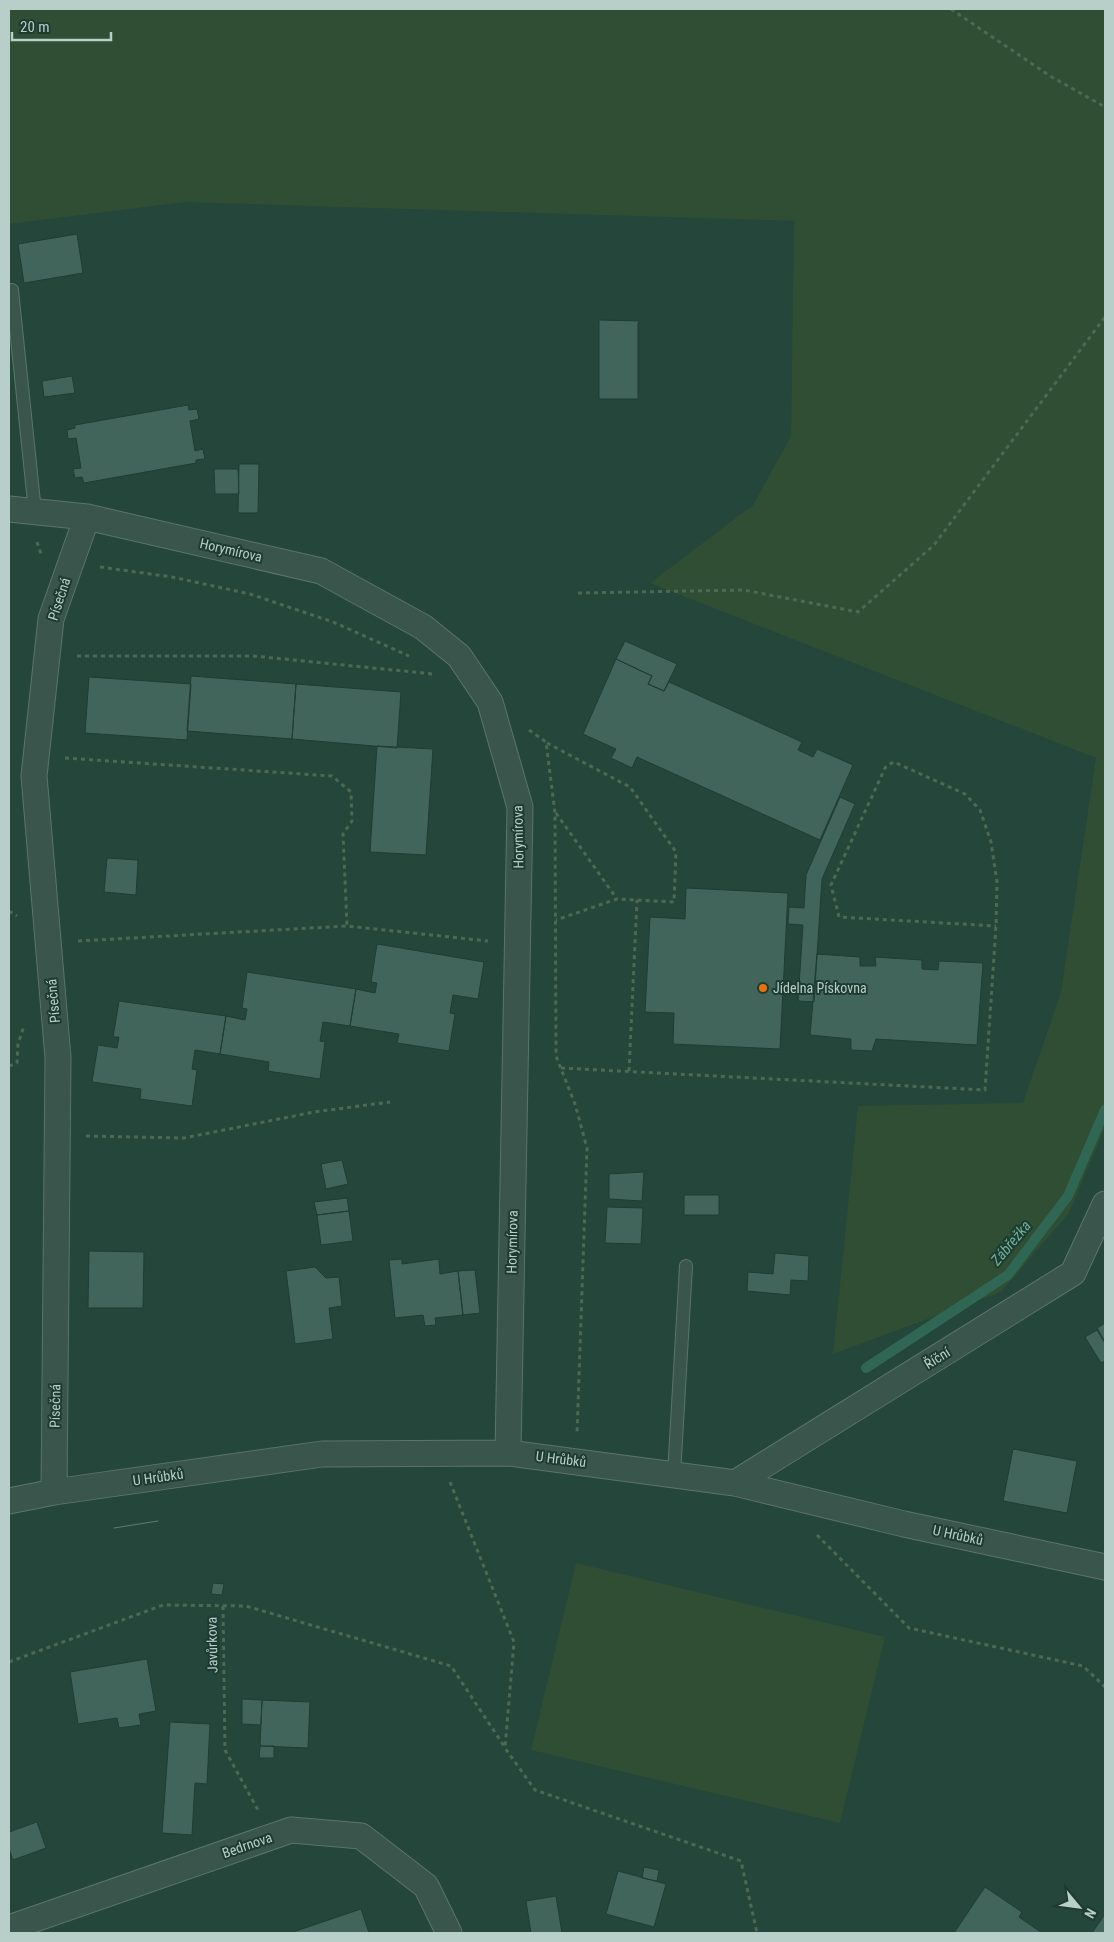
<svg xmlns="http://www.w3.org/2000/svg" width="1114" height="1942" font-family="'Roboto Condensed',sans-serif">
<rect width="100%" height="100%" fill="#25463b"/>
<path fill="#2f4e33" d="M 9,9 L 1105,9 L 1105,1128 L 1069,1213 L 1001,1292 L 833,1354 L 858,1106 L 1023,1103 L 1061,992 L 1096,758 L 650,583 L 753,505 L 791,436 L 794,221 L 186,202 L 9,224 Z
M 576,1563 L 885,1637 L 840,1823 L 531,1750 Z"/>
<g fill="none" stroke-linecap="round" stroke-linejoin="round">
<path stroke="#306654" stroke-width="10" d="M 866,1368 L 1008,1275 L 1068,1196 L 1105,1110"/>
</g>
<path fill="#41655a" stroke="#203d33" d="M 77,234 L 83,273 L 24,283 L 18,244 Z
M 599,320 L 640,321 L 638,323 L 638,399 L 599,399 Z
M 72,376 L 75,393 L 44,397 L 42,381 Z
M 188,405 L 189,410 L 197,409 L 199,419 L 190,421 L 195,451 L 203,449 L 205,459 L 196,460 L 196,463 L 84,483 L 82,477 L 75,478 L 73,469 L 81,468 L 76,438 L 68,439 L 67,430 L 75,428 L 75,425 Z
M 239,464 L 259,464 L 258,513 L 238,513 Z
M 214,469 L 238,469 L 239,494 L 215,494 Z
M 625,641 L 677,664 L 664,691 L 648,684 L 652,676 L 616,659 Z
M 616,659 L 652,676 L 648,684 L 664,691 L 669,682 L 802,742 L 798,750 L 813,757 L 817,749 L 853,765 L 820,840 L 637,757 L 632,768 L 611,758 L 616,749 L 583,734 Z
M 191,676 L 296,684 L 292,739 L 187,731 Z
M 89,677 L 191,684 L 187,740 L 85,733 Z
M 296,684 L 401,692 L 397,748 L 292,739 Z
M 377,746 L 433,749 L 426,855 L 370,852 Z
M 840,797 L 855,804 L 822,879 L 814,1002 L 798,1001 L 803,925 L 788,924 L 789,907 L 804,908 L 806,875 Z
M 107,858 L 138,860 L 136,895 L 104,892 Z
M 686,888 L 788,893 L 780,1049 L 673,1044 L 674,1013 L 645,1012 L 650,917 L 685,919 Z
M 377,944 L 484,962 L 478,999 L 453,995 L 450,1013 L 455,1014 L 449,1051 L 397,1043 L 399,1034 L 350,1026 L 356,989 L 375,993 L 377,983 L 371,982 Z
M 817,954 L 860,957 L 860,966 L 876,966 L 875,957 L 922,960 L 922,969 L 938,970 L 939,961 L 983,963 L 977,1045 L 876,1039 L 872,1051 L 851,1050 L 851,1039 L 810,1035 Z
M 247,972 L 356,989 L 350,1026 L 323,1022 L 320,1041 L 325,1042 L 320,1079 L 268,1071 L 269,1062 L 220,1054 L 226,1016 L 245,1020 L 247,1009 L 242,1008 Z
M 119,1001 L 226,1016 L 220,1054 L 195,1050 L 192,1069 L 197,1070 L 192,1106 L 140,1099 L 141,1089 L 92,1082 L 98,1045 L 117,1048 L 119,1037 L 113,1037 Z
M 342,1160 L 348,1184 L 326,1189 L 321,1164 Z
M 644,1172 L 642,1201 L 609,1199 L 609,1174 Z
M 684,1195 L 719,1195 L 719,1215 L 684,1215 Z
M 347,1198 L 349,1211 L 317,1215 L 314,1202 Z
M 607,1207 L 643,1208 L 641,1244 L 605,1243 Z
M 349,1211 L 353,1241 L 321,1245 L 317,1215 Z
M 89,1251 L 144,1252 L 143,1308 L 88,1308 Z
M 775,1253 L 809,1256 L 808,1281 L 791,1280 L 790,1295 L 747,1291 L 748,1272 L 773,1274 Z
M 402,1259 L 402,1264 L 439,1259 L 440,1274 L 458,1271 L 463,1315 L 435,1318 L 436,1325 L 425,1326 L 423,1315 L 395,1318 L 389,1260 Z
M 315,1267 L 326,1278 L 339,1277 L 342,1306 L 329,1308 L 333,1339 L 295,1344 L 286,1271 Z
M 475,1270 L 480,1313 L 463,1315 L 458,1271 Z
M 1105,1323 L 1105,1342 L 1097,1328 Z
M 1097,1330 L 1105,1343 L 1105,1361 L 1101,1363 L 1085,1337 Z
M 1013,1449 L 1077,1461 L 1067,1513 L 1003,1501 Z
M 213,1583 L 224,1584 L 222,1595 L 211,1594 Z
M 147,1659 L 156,1711 L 139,1714 L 141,1725 L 119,1728 L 117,1718 L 78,1724 L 70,1672 Z
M 242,1699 L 262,1700 L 261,1725 L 242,1724 Z
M 262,1700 L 310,1702 L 308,1748 L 260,1746 Z
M 170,1722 L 210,1724 L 207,1784 L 195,1783 L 192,1835 L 162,1833 Z
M 260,1746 L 274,1746 L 274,1758 L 259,1758 Z
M 37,1822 L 46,1848 L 13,1860 L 9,1849 L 9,1832 Z
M 644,1867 L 659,1870 L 657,1881 L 642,1878 Z
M 618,1871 L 666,1884 L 654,1927 L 606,1914 Z
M 985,1887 L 1022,1912 L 1019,1917 L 1042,1933 L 954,1933 Z
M 556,1896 L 562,1933 L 531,1933 L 526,1901 Z
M 361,1909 L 369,1933 L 290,1933 Z
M 1105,1914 L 1105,1933 L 1092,1933 Z"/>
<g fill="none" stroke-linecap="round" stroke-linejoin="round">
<defs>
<path id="lane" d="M 12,290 L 35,512
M 674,1475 L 686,1266"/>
<path id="street" d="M 9,509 L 87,517 L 321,571 L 423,627 L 459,656 L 490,702 L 520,807 L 508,1453
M 735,1483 L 1073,1273 L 1105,1204
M 54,1492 L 58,1058 L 34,776 L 51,619 L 87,517
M 9,1501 L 54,1492 L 322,1454 L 508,1453 L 735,1483 L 904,1524 L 1105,1567
M 9,1928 L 291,1830 L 361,1836 L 426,1886 L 449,1933"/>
</defs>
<use href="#lane" stroke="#5b756d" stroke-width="14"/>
<use href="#street" stroke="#5b756d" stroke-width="27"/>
<path stroke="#4d6953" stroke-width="3" stroke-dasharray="4 4" stroke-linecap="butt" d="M 951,9 L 1050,76 L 1105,107
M 37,542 L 41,554
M 100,567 L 172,577 L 250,594 L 333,622 L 409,656
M 578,593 L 744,590 L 858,612 L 934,545 L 1105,317
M 77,656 L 254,656 L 433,674
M 529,730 L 546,742 L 555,813 L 556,1056 L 575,1104 L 587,1148 L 577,1434
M 547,743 L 630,787 L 676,852 L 674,902 L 617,899 L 556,920
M 65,758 L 332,776 L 351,792 L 352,821 L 343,834 L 347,926
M 556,813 L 617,899
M 9,911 L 17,916
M 78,941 L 347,926 L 488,941
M 9,1066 L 17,1063 L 18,1044 L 24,1026
M 561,1068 L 985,1090 L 996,926 L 997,882 L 991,842 L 980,810 L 965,794 L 894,762 L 886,766 L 831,885 L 839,917 L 996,926
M 629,1071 L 637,900
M 86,1136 L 184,1138 L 314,1112 L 390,1102
M 450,1482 L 514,1642 L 505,1748 L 535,1790 L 741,1861 L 757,1933
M 817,1535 L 909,1628 L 1083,1666 L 1105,1687
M 223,1606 L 225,1750 L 259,1812
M 9,1662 L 163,1605 L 246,1606 L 451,1666 L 504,1746"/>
<use href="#lane" stroke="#3a554c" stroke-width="12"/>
<use href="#street" stroke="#3a554c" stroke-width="25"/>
<path stroke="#5c7c72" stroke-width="1" d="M 114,1528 L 158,1521"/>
</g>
<circle fill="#e8710a" stroke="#1e3b31" stroke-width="2" cx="763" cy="988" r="5"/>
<g text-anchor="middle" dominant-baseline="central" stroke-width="4" stroke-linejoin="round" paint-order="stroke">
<g font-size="14" fill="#b8cec8" stroke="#1e3b31">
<text transform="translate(231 550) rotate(13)">Horymírova</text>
<text transform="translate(59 599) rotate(-72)">Písečná</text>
<text transform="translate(518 837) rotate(-91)">Horymírova</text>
<text transform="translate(53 1001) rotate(-95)">Písečná</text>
<text transform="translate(512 1242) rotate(-89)">Horymírova</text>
<text transform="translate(937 1358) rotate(-32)">Říční</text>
<text transform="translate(55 1406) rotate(-89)">Písečná</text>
<text transform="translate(561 1459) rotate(7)">U Hrůbků</text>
<text transform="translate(158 1477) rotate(-8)">U Hrůbků</text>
<text transform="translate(958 1535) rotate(12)">U Hrůbků</text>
<text transform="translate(212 1645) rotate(-91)">Javůrkova</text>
<text transform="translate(247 1845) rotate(-19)">Bedrnova</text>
</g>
<g font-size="14" fill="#b8cec8" stroke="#1e3b31" text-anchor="start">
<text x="773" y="988">Jídelna Pískovna</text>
</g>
<g font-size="15" font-style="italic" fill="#6eb099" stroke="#1e3b31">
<text transform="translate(1011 1243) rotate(-50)">Zábřežka</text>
</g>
</g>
<rect width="1114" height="1942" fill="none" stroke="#b8cec8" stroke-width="20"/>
<g transform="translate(1079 1907) rotate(119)" stroke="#1e3b31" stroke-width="4" paint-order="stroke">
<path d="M0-4L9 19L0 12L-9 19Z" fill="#b8cec8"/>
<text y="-8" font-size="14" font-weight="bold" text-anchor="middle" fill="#b8cec8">N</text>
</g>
<path d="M12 32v8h99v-8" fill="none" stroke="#b8cec8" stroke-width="2.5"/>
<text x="20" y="32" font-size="15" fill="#b8cec8" stroke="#1e3b31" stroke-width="4" paint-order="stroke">20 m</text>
</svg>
